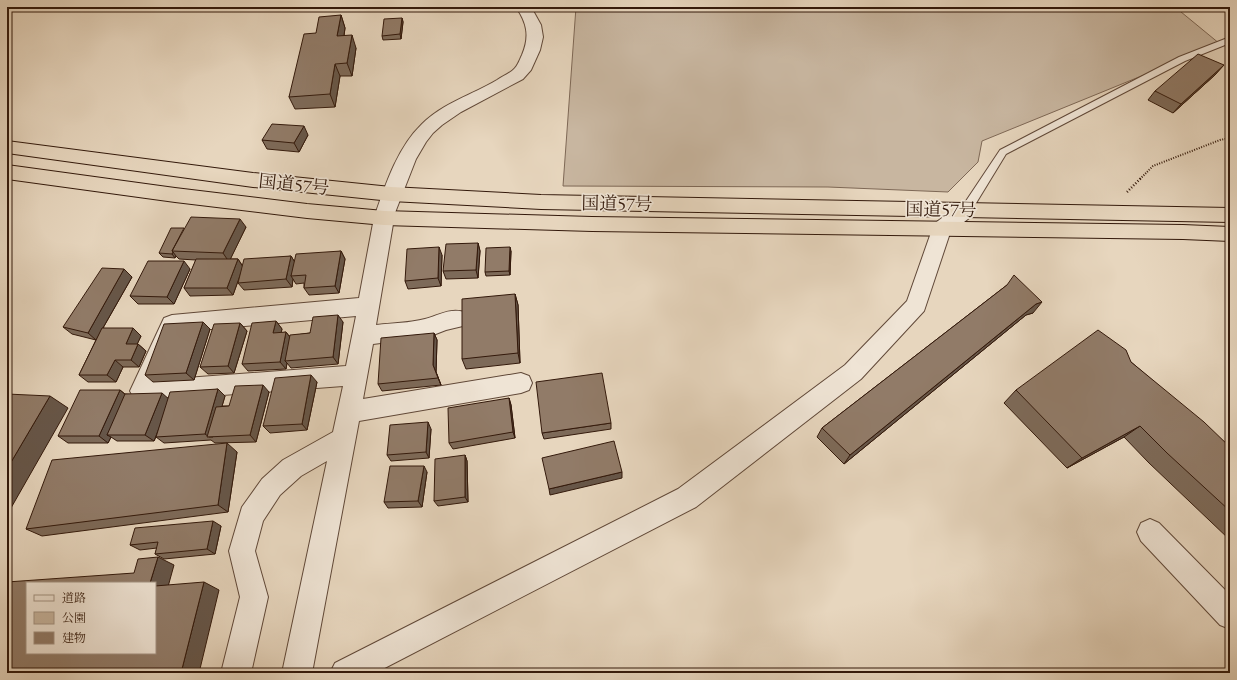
<svg xmlns="http://www.w3.org/2000/svg" width="1237" height="680" font-family="'EB Garamond','Noto Serif JP',serif">
<rect width="100%" height="100%" fill="#e7d6be"/>
<filter id="stains"><feTurbulence type="fractalNoise" baseFrequency=".005" numOctaves="4"/><feColorMatrix values="0 0 0 0 .2 0 0 0 0 .09 0 0 0 0 .02 0 0 0 .5 -.17"/></filter>
<radialGradient id="worn" r=".72"><stop offset=".6" stop-color="#630" stop-opacity="0"/><stop offset="1" stop-color="#630" stop-opacity=".3"/></radialGradient>
<path fill="#c8b6a0" stroke="#7e6856" d="M 576,7 L 1175,7 L 1220,44 L 982,141 L 978,162 L 948,192 L 828,187 L 563,186 Z"/>
<g fill="none" stroke-linecap="round" stroke-linejoin="round">
<defs>
<path id="service" d="M 1230,37 L 1230,43 L 1185,61 L 1006,154 L 970,213 L 962,213 L 961,210 L 962,207 L 1000,150 L 1179,57 Z"/>
<path id="minor" d="M 966,203 L 973,205 L 976,210 L 973,215 L 950,233 L 924,311 L 861,379 L 696,507 L 375,673 L 330,673 L 335,663 L 678,489 L 845,365 L 907,301 L 934,224 L 959,205 Z
M 384,211 L 391,213 L 394,218 L 376,325 C 392,323 410,323 425,319 C 440,315 451,307 467,313 L 470,319 L 467,325 L 446,330 L 428,337 L 373,344 L 363,399 L 521,373 L 529,376 L 532,383 L 529,390 L 521,393 L 359,421 L 312,673 L 282,673 L 327,461 L 301,476 L 280,495 L 263,521 L 255,551 L 268,597 L 251,673 L 221,673 L 240,597 L 229,551 L 242,507 L 262,479 L 283,460 L 333,432 L 343,386 L 142,401 L 134,398 L 130,391 L 164,318 L 172,315 L 359,298 L 374,218 L 377,213 ZM 356,316 L 346,366 L 159,380 L 179,332 Z
M 1150,519 L 1159,523 L 1230,595 L 1230,629 L 1220,625 L 1141,541 L 1137,532 L 1141,523 Z"/>
<path id="tertiary" d="M 516,7 L 531,7 L 541,25 L 543,37 L 540,50 L 531,70 L 523,79 L 461,112 L 442,125 L 433,133 L 426,142 L 416,159 L 391,223 L 384,225 L 377,223 L 374,218 C 385,186 397,148 422,124 C 443,103 472,95 497,80 C 503,76 511,73 515,68 C 518,65 520,59 522,55 C 530,36 527,23 516,7 Z"/>
<path id="trunk" d="M 7,141 L 253,173 L 391,187 L 541,195 L 1230,208 L 1230,222 L 541,209 L 391,201 L 253,187 L 7,153 Z
M 7,165 L 175,188 L 307,204 L 384,211 L 592,217 L 1183,225 L 1230,227 L 1230,241 L 1183,239 L 592,231 L 384,225 L 307,218 L 175,202 L 7,179 Z"/>
</defs>
<use href="#service" stroke="#604838" stroke-width="2"/>
<use href="#minor" stroke="#604838" stroke-width="2"/>
<use href="#tertiary" stroke="#604838" stroke-width="2"/>
<use href="#trunk" stroke="#33190b" stroke-width="2"/>
<path stroke="#33190b" stroke-width="2" stroke-dasharray="1 1.5" stroke-linecap="butt" d="M 1140,179 L 1153,166 L 1220,140 L 1230,138"/>
<path stroke="#33190b" stroke-width="2.5" stroke-dasharray="1 2" stroke-linecap="butt" d="M 1127,192 L 1141,178"/>
<use href="#service" fill="#efe4d5" fill-rule="evenodd"/>
<use href="#minor" fill="#efe4d5" fill-rule="evenodd"/>
<use href="#tertiary" fill="#efe4d5" fill-rule="evenodd"/>
<use href="#trunk" fill="#e7d6be" fill-rule="evenodd"/>
</g>
<path fill="#7d6a59" stroke="#33190b" d="M 341,15 L 345,28 L 344,36 L 356,48 L 352,76 L 340,76 L 335,107 L 295,109 L 289,97 L 316,33 Z
M 402,18 L 403,22 L 401,39 L 383,40 L 382,36 Z
M 1216,74 L 1173,113 L 1148,100 L 1155,91 Z
M 308,135 L 299,152 L 267,149 L 262,140 Z
M 246,227 L 230,259 L 238,259 L 242,265 L 291,256 L 294,261 L 341,251 L 345,259 L 339,293 L 309,295 L 304,288 L 304,283 L 296,284 L 293,279 L 292,287 L 244,290 L 238,283 L 238,281 L 233,295 L 190,296 L 184,288 L 196,260 L 179,259 L 176,256 L 175,258 L 163,257 L 159,253 Z
M 478,243 L 480,251 L 478,278 L 446,279 L 443,271 Z
M 511,251 L 510,275 L 486,276 L 485,272 Z
M 442,255 L 441,286 L 408,289 L 405,281 Z
M 190,269 L 174,304 L 138,304 L 130,296 Z
M 132,277 L 103,328 L 141,336 L 137,344 L 138,344 L 146,351 L 139,367 L 123,367 L 116,382 L 88,382 L 79,375 L 96,340 L 72,334 L 63,327 Z
M 1007,285 L 1033,313 L 1026,315 L 844,464 L 817,437 L 822,428 Z
M 515,294 L 518,305 L 520,363 L 466,369 L 462,359 Z
M 276,321 L 282,329 L 281,333 L 286,332 L 289,336 L 310,333 L 343,322 L 338,364 L 291,368 L 287,363 L 286,369 L 248,371 L 242,364 Z
M 240,323 L 247,331 L 234,373 L 208,374 L 200,367 Z
M 210,329 L 194,380 L 153,382 L 145,375 Z
M 434,333 L 437,340 L 436,372 L 441,385 L 382,391 L 378,384 Z
M 1131,362 L 1230,447 L 1230,540 L 1149,463 L 1124,437 L 1067,468 L 1004,403 L 1016,390 Z
M 317,382 L 307,430 L 270,433 L 263,426 Z
M 218,389 L 225,396 L 222,406 L 229,406 L 269,392 L 256,442 L 215,443 L 211,440 L 164,443 L 156,437 L 154,441 L 117,441 L 111,437 L 108,443 L 68,443 L 58,436 L 120,390 L 125,394 L 168,398 Z
M 509,398 L 511,405 L 515,438 L 453,449 L 449,443 Z
M 611,423 L 611,429 L 544,439 L 542,433 Z
M 431,429 L 429,458 L 391,461 L 387,455 Z
M 237,452 L 228,512 L 42,536 L 26,529 Z
M 465,455 L 467,461 L 468,502 L 438,506 L 434,501 Z
M 427,472 L 422,507 L 388,508 L 384,502 Z
M 221,526 L 215,554 L 164,559 L 155,554 L 157,548 L 140,550 L 130,545 Z"/>
<path fill="#665649" stroke="#33190b" d="M 341,15 L 345,28 L 342,49 L 337,36 Z
M 402,18 L 403,22 L 401,39 L 400,34 Z
M 352,35 L 356,48 L 352,76 L 347,63 Z
M 335,64 L 340,76 L 335,107 L 330,94 Z
M 1224,65 L 1216,74 L 1173,113 L 1181,104 Z
M 304,126 L 308,135 L 299,152 L 294,143 Z
M 240,219 L 246,227 L 229,262 L 223,253 Z
M 478,243 L 480,251 L 478,278 L 476,270 Z
M 439,247 L 442,255 L 441,286 L 438,278 Z
M 510,247 L 511,251 L 510,275 L 509,271 Z
M 341,251 L 345,259 L 339,293 L 335,286 Z
M 173,252 L 176,256 L 175,258 L 172,254 Z
M 291,256 L 296,264 L 291,276 L 293,279 L 292,287 L 286,279 Z
M 238,259 L 243,267 L 233,295 L 227,288 Z
M 184,261 L 190,269 L 174,304 L 167,297 Z
M 124,269 L 132,277 L 96,340 L 88,333 Z
M 515,294 L 518,305 L 520,363 L 518,353 Z
M 1042,302 L 1033,313 L 1026,315 L 844,464 L 850,455 L 1036,304 Z
M 338,315 L 343,322 L 338,364 L 333,357 Z
M 276,321 L 282,329 L 279,340 L 273,333 Z
M 203,322 L 210,329 L 194,380 L 186,373 Z
M 240,323 L 247,331 L 234,373 L 228,366 Z
M 133,328 L 141,336 L 134,351 L 126,344 Z
M 286,332 L 292,340 L 285,361 L 287,363 L 286,369 L 280,362 Z
M 434,333 L 437,340 L 436,372 L 441,385 L 433,365 Z
M 138,344 L 146,351 L 139,367 L 131,360 Z
M 115,360 L 123,367 L 116,382 L 107,375 Z
M 311,375 L 317,382 L 307,430 L 302,424 Z
M 263,385 L 269,392 L 256,442 L 250,435 Z
M 218,389 L 225,396 L 213,437 L 209,437 L 205,434 Z
M 120,390 L 128,397 L 107,435 L 111,437 L 108,443 L 99,436 Z
M 162,393 L 170,400 L 154,441 L 145,435 Z
M 50,396 L 68,408 L 7,515 L 7,469 Z
M 509,398 L 511,405 L 515,438 L 513,432 Z
M 428,422 L 431,429 L 429,458 L 426,452 Z
M 1140,426 L 1124,437 L 1067,468 L 1082,458 Z
M 227,443 L 237,452 L 228,512 L 218,505 Z
M 465,455 L 467,461 L 468,502 L 465,497 Z
M 424,466 L 427,472 L 422,507 L 418,501 Z
M 622,472 L 622,478 L 550,495 L 549,489 Z
M 213,521 L 221,526 L 215,554 L 207,549 Z
M 158,557 L 174,565 L 166,594 L 155,589 L 155,583 L 150,583 Z
M 204,582 L 219,590 L 199,673 L 181,673 Z"/>
<path fill="#917b68" stroke="#33190b" d="M 341,15 L 337,36 L 352,35 L 347,63 L 335,64 L 330,94 L 289,97 L 304,34 L 316,33 L 319,17 Z
M 402,18 L 400,34 L 382,36 L 384,19 Z
M 1198,54 L 1224,65 L 1181,104 L 1155,91 Z
M 272,124 L 304,126 L 294,143 L 262,140 Z
M 191,217 L 240,219 L 223,253 L 172,251 Z
M 171,228 L 184,228 L 172,251 L 173,252 L 172,254 L 159,253 Z
M 478,243 L 476,270 L 443,271 L 446,244 Z
M 439,247 L 438,278 L 405,281 L 407,249 Z
M 510,247 L 509,271 L 485,272 L 486,248 Z
M 341,251 L 335,286 L 304,288 L 306,275 L 291,276 L 296,254 Z
M 291,256 L 286,279 L 238,283 L 244,259 Z
M 196,259 L 238,259 L 227,288 L 184,288 Z
M 148,261 L 184,261 L 167,297 L 130,296 Z
M 102,268 L 124,269 L 88,333 L 63,327 Z
M 1014,275 L 1042,302 L 1036,304 L 850,455 L 822,428 L 1007,285 Z
M 515,294 L 518,353 L 462,359 L 462,299 Z
M 338,315 L 333,357 L 285,361 L 290,335 L 310,333 L 313,317 Z
M 276,321 L 273,333 L 286,332 L 280,362 L 242,364 L 252,323 Z
M 203,322 L 186,373 L 145,375 L 164,324 Z
M 240,323 L 228,366 L 200,367 L 214,324 Z
M 102,328 L 133,328 L 126,344 L 138,344 L 131,360 L 115,360 L 107,375 L 79,375 Z
M 1098,330 L 1126,350 L 1131,362 L 1204,422 L 1230,447 L 1230,511 L 1167,453 L 1140,426 L 1082,458 L 1016,390 Z
M 434,333 L 433,365 L 438,378 L 378,384 L 381,338 Z
M 602,373 L 611,423 L 542,433 L 536,382 Z
M 311,375 L 302,424 L 263,426 L 275,378 Z
M 263,385 L 250,435 L 207,437 L 216,407 L 229,406 L 235,386 Z
M 218,389 L 205,434 L 156,437 L 170,392 Z
M 80,390 L 120,390 L 99,436 L 58,436 Z
M 162,393 L 145,435 L 107,435 L 125,394 Z
M 7,394 L 50,396 L 7,469 Z
M 509,398 L 513,432 L 449,443 L 448,408 Z
M 428,422 L 426,452 L 387,455 L 390,425 Z
M 614,441 L 622,472 L 549,489 L 542,458 Z
M 227,443 L 218,505 L 26,529 L 52,460 Z
M 465,455 L 465,497 L 434,501 L 435,459 Z
M 390,466 L 424,466 L 418,501 L 384,502 Z
M 213,521 L 207,549 L 155,554 L 158,542 L 130,545 L 135,528 Z
M 158,557 L 150,583 L 27,583 L 27,653 L 155,653 L 155,586 L 204,582 L 181,673 L 7,673 L 7,582 L 134,573 L 138,559 Z"/>
<g text-anchor="middle" dominant-baseline="central" stroke-width="3.5" stroke-linejoin="round" paint-order="stroke">
<g font-size="18" fill="#33190b" stroke="#efe4d5">
<text transform="translate(294 184) rotate(6)">国道57号</text>
<text transform="translate(617 203) rotate(1)">国道57号</text>
<text transform="translate(941 209) rotate(1)">国道57号</text>
</g>
</g>
<rect width="1237" height="680" fill="none" stroke="#e7d6be" stroke-width="24"/>
<rect x="8" y="8" width="1221" height="664" fill="none" stroke="#33190b" stroke-width="2"/>
<rect x="12" y="12" width="1213" height="656" fill="none" stroke="#33190b"/>
<rect x="26" y="582" width="130" height="72" fill="#efe4d5" stroke="#a49384"/>
<rect x="34" y="595" width="20" height="6" fill="#efe4d5" stroke="#a49384"/>
<text x="62" y="602" font-size="12" fill="#33190b">道路</text>
<rect x="34" y="612" width="20" height="12" fill="#c8b6a0" stroke="#a49384"/>
<text x="62" y="622" font-size="12" fill="#33190b">公園</text>
<rect x="34" y="632" width="20" height="12" fill="#917b68" stroke="#a49384"/>
<text x="62" y="642" font-size="12" fill="#33190b">建物</text>
<rect width="100%" height="100%" filter="url(#stains)"/>
<rect width="100%" height="100%" fill="url(#worn)"/>
</svg>
